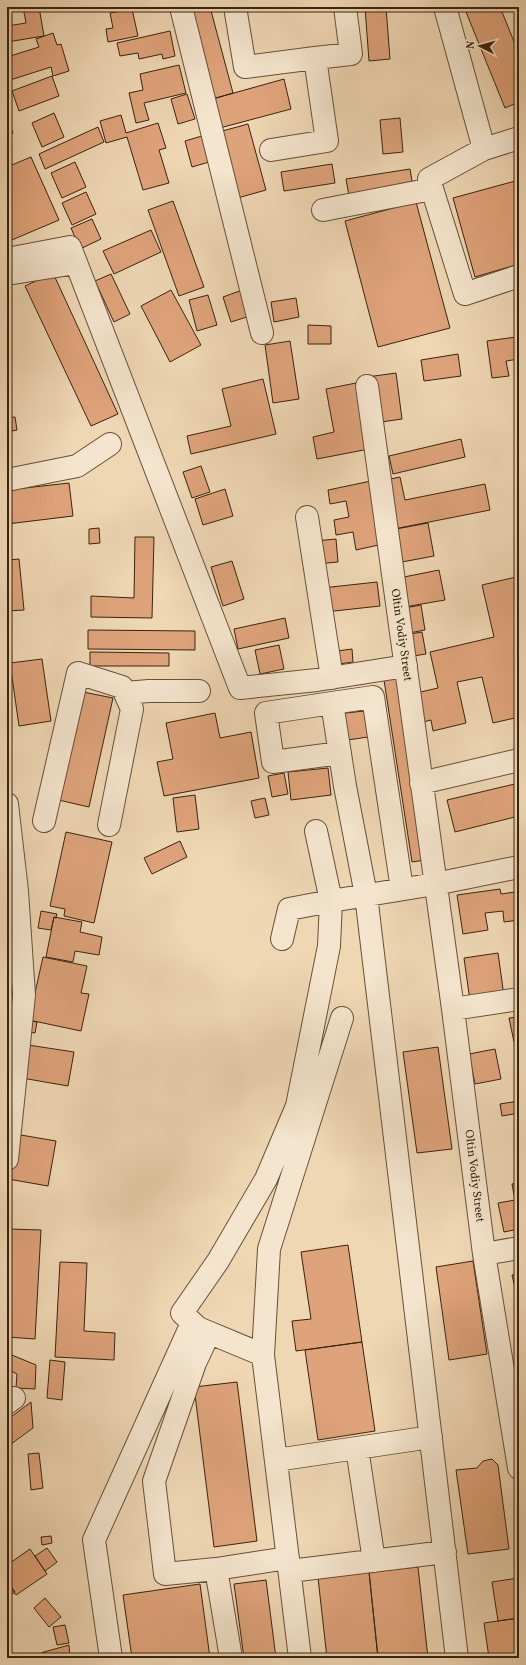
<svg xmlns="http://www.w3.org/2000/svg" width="526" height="1665" font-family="Vollkorn,serif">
<rect width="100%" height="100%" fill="#efd7b4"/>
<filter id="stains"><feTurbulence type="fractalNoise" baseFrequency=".005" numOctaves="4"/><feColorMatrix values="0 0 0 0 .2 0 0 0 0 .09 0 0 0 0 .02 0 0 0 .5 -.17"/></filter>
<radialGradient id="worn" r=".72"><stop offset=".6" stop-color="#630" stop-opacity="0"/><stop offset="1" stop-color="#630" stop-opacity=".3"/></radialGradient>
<path fill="#dfa37b" stroke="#39230e" d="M 23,7 L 39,7 L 44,36 L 7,42 L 7,26 L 26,23 Z
M 196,7 L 210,7 L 233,93 L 209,100 L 184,10 Z
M 365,7 L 386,7 L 390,59 L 369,61 Z
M 464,7 L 500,7 L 519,54 L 519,102 L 505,108 Z
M 132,9 L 138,36 L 108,42 L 106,29 L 113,28 L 110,13 Z
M 170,31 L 175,56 L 163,59 L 162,54 L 139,59 L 138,53 L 120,56 L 117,43 Z
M 53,33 L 57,45 L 61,44 L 69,71 L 53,76 L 51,67 L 7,81 L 7,57 L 39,47 L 36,39 Z
M 179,65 L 186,93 L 144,103 L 149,120 L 136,123 L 129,93 L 143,90 L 140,74 Z
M 52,76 L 59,96 L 19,111 L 12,91 Z
M 284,79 L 291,109 L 216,129 L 209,100 Z
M 187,94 L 195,119 L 178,124 L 171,99 Z
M 54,113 L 64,137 L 42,147 L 32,123 Z
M 121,115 L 126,133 L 158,123 L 166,148 L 159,150 L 169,183 L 143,190 L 127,137 L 106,143 L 100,121 Z
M 400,118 L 403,152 L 383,154 L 380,120 Z
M 7,119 L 13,133 L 7,136 Z
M 248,124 L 266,190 L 234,199 L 215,133 Z
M 98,127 L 104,142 L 45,169 L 39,154 Z
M 202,136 L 209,162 L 192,167 L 185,141 Z
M 31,157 L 59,220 L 7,242 L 7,167 Z
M 75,162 L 86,187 L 62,198 L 51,173 Z
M 332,164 L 335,183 L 284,191 L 281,172 Z
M 410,169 L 413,187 L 349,196 L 346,179 Z
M 519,180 L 519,264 L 475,277 L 453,198 Z
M 86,192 L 96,214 L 72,225 L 62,203 Z
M 173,201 L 204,287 L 179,296 L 148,210 Z
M 416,202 L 450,328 L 378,347 L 345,221 Z
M 92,219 L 101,239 L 80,249 L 71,228 Z
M 151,230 L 161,252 L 114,274 L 103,251 Z
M 53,273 L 118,414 L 91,426 L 25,286 Z
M 111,274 L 130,314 L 114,322 L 95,281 Z
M 245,289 L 253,315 L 231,322 L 223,297 Z
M 171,290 L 201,345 L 170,362 L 141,306 Z
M 208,295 L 217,325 L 197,331 L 189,300 Z
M 296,298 L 299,317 L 274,322 L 271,302 Z
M 308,325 L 331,326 L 331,344 L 308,344 Z
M 516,337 L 519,359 L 506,361 L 509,376 L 492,378 L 487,341 Z
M 290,341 L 299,399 L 273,403 L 265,345 Z
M 458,354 L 461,376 L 424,381 L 421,360 Z
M 396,373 L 402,419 L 374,423 L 367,377 Z
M 263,379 L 276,434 L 191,454 L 187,436 L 231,426 L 222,389 Z
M 356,383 L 369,449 L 317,459 L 313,437 L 334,432 L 326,389 Z
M 15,417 L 17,430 L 7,432 L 7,418 Z
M 461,439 L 465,457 L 393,474 L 389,456 Z
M 201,466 L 210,492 L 192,498 L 183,472 Z
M 400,477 L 405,500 L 485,484 L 490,510 L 394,529 L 385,480 Z
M 371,481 L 383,544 L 356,550 L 353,532 L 336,535 L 334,520 L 349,517 L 346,501 L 330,504 L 328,490 Z
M 69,483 L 73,516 L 7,524 L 7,490 Z
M 225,489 L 233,516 L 203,525 L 195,499 Z
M 428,523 L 434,556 L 402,562 L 396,529 Z
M 99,528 L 100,543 L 89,544 L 89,529 Z
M 135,537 L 154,537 L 152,618 L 91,617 L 91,596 L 134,598 Z
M 336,539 L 338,562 L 317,564 L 315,541 Z
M 19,559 L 24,610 L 7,611 L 7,560 Z
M 232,561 L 244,599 L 223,606 L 211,567 Z
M 439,570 L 445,600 L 404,607 L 399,578 Z
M 516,577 L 519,590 L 519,717 L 493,723 L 482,677 L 457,682 L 466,723 L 433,731 L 431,720 L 423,722 L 416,693 L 438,688 L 430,652 L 494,637 L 482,585 Z
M 377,582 L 380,606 L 325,612 L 322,588 Z
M 421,605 L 425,630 L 409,633 L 405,608 Z
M 285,618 L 289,638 L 238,649 L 234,629 Z
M 88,630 L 195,631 L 195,650 L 88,649 Z
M 422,632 L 426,654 L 413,656 L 410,634 Z
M 279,645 L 284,669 L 260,674 L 255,650 Z
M 352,649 L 353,662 L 332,665 L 330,652 Z
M 90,652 L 169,653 L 169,666 L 90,666 Z
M 42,659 L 51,721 L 19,726 L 10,663 Z
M 397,678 L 425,860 L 412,862 L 384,680 Z
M 78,691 L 113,698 L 89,807 L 54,799 Z
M 364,711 L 368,737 L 341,741 L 337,714 Z
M 215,713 L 220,738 L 251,732 L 259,778 L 164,796 L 157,762 L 173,759 L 166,723 Z
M 328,768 L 331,795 L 291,800 L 288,772 Z
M 284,773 L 288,794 L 272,797 L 268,776 Z
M 519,783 L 519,816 L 455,832 L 447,800 Z
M 195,795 L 199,829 L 177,832 L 173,798 Z
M 265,798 L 269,815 L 255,818 L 251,801 Z
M 66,832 L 112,842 L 94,923 L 64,916 L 65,909 L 50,906 Z
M 180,841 L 187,857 L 152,874 L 144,858 Z
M 500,889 L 501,894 L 515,892 L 519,920 L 504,922 L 503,911 L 485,913 L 488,930 L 463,934 L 457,895 Z
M 41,911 L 57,914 L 56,918 L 54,917 L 51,930 L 38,928 Z
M 54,917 L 82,922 L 80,932 L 102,937 L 99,955 L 75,951 L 73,962 L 46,957 Z
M 498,953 L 504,996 L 470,1001 L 464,958 Z
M 43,957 L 87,966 L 81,993 L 89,994 L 81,1031 L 29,1020 Z
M 519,1017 L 519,1041 L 514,1042 L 509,1018 Z
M 25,1020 L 37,1022 L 35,1033 L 23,1031 Z
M 28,1045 L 74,1052 L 68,1086 L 22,1078 Z
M 438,1047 L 452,1149 L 417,1153 L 403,1052 Z
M 495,1049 L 501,1079 L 475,1084 L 469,1054 Z
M 519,1101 L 519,1113 L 502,1116 L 500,1104 Z
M 15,1134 L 56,1141 L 48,1186 L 8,1179 Z
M 519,1183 L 519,1229 L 504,1232 L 498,1203 L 515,1200 L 512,1184 Z
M 9,1229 L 41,1230 L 35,1339 L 7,1337 L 7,1266 Z
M 348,1245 L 362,1342 L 296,1351 L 292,1321 L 311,1319 L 301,1252 Z
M 473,1261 L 487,1354 L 449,1360 L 436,1267 Z
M 60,1262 L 87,1263 L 84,1331 L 115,1333 L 114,1360 L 55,1357 Z
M 519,1274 L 519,1306 L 512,1275 Z
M 362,1342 L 375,1431 L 318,1440 L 305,1350 Z
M 7,1353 L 36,1365 L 35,1389 L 16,1388 L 17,1374 L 7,1369 Z
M 50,1360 L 65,1362 L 62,1400 L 47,1398 Z
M 237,1382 L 257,1541 L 214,1547 L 194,1387 Z
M 31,1402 L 33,1428 L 7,1447 L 7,1420 Z
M 39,1453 L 43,1488 L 31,1490 L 28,1454 Z
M 492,1459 L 498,1465 L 509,1549 L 468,1554 L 456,1470 L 477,1468 L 483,1461 Z
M 51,1536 L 52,1543 L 42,1545 L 41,1537 Z
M 47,1548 L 57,1562 L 45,1571 L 35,1556 Z
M 30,1549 L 47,1574 L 16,1595 L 7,1581 L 7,1565 Z
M 418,1567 L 428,1658 L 378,1658 L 369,1572 Z
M 369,1572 L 378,1658 L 327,1658 L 318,1578 Z
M 518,1578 L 519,1618 L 498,1621 L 492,1582 Z
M 266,1580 L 276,1658 L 244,1658 L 234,1584 Z
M 7,1581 L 15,1592 L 7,1598 Z
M 200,1584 L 210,1658 L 132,1658 L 123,1595 Z
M 45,1598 L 61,1617 L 49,1627 L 34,1608 Z
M 519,1618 L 519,1658 L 489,1658 L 484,1623 Z
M 65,1625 L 69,1643 L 57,1645 L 53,1627 Z
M 69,1645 L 70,1658 L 46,1658 L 44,1652 Z
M 44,1652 L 46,1658 L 32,1658 Z"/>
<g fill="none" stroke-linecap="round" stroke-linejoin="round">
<defs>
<path id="minor" d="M 181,7 L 262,333
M 235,7 L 245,67 L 315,58 L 327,141 L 271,150
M 445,7 L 484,149
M 315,58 L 351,54 L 345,7
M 519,138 L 484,149 L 429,179 L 465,294 L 519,276
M 323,210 L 432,189
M 7,259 L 70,247 L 240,688 L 317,680 L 406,666
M 7,274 L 76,263
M 367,386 L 453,1009 L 484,1254 L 519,1468
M 7,480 L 77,466 L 110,444
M 307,517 L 332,678
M 125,693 L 149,691 L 199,691
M 332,703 L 266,713 L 273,762 L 340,753
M 421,783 L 519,760
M 7,804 L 17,891 L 24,995 L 7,1159
M 44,821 L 78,673 L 122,687 L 132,709 L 109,825
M 402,889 L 373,697 L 332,703 L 345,786 L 366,895 L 457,1658
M 282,939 L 289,909 L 331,901 L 316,831
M 453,1009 L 519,999
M 484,1254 L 519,1248
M 209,1333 L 195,1363 L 154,1481 L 165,1574 L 216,1569
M 263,1355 L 269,1249 L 342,1018
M 7,1403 L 14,1398
M 357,1448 L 374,1561
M 276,1460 L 431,1437
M 290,1571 L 445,1552
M 111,1658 L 94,1540 L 192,1323
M 231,1658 L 216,1569 L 288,1558
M 300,1658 L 263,1355 L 198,1328 L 182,1313 L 218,1261 L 266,1179 L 297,1106 L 329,946 L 331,901 L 435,884 L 519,867"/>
</defs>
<use href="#minor" stroke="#665038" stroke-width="24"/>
<use href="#minor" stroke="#f5e5ce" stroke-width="22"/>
<path stroke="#39230e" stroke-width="3" stroke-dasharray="7 7" stroke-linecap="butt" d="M 7,930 L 9,948 L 7,1005"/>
</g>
<g text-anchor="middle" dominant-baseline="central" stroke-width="3.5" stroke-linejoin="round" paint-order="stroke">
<g font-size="12" fill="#39230e" stroke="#f5e5ce">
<text transform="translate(401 635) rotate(82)">Oltin Vodiy Street</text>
<text transform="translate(474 1176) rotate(83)">Oltin Vodiy Street</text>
</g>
</g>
<rect width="526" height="1665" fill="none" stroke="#efd7b4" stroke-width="24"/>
<rect x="8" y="8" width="510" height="1649" fill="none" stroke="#39230e" stroke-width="2"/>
<rect x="12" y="12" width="502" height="1641" fill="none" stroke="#39230e"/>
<g transform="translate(480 46) rotate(276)" stroke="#f5e5ce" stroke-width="3" paint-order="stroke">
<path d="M0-3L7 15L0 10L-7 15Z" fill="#39230e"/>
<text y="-6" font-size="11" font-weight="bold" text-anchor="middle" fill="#39230e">N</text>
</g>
<rect width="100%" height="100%" filter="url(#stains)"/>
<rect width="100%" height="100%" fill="url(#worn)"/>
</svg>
